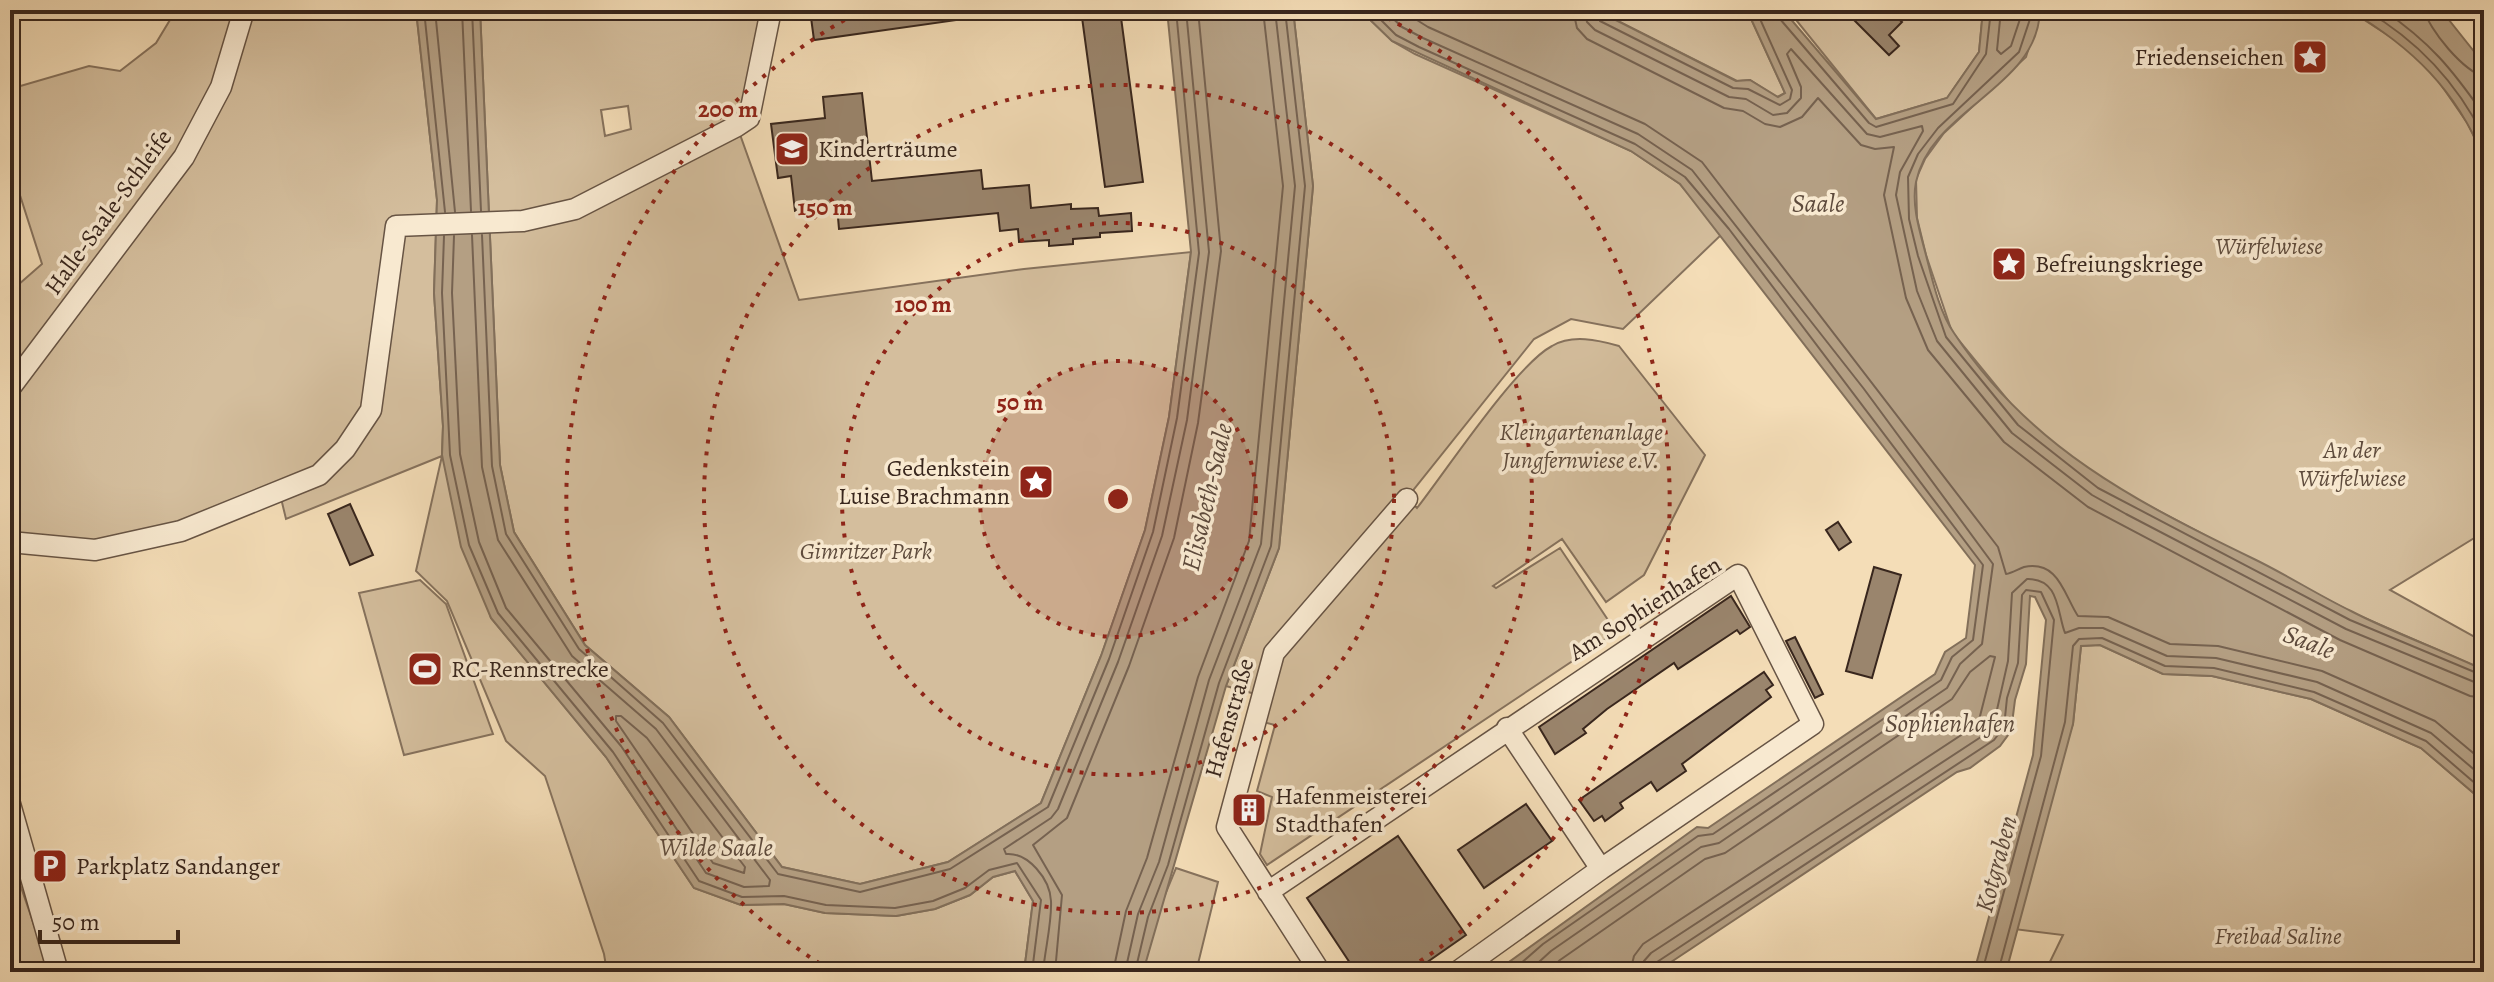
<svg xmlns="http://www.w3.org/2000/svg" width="2494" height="982" font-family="Alegreya,serif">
<rect width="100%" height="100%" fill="#f4ddb7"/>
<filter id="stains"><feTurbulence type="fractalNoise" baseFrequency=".0025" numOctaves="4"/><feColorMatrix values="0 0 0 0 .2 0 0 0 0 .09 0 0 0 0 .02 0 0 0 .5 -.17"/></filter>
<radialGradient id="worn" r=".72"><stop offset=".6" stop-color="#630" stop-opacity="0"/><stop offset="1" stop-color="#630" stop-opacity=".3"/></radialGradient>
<path fill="#d4be9d" stroke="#86725d" stroke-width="2" fill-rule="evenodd" d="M 176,10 L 416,10 L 437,200 L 434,293 L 443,426 L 442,455 L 491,618 L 606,757 L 694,888 L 741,905 L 784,904 L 825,913 L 896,916 L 935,909 L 970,895 L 993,877 L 1015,871 L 1033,901 L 1024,972 L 607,972 L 604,954 L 545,776 L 506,741 L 447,601 L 416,571 L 442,456 L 286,519 L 280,494 L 96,550 L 10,542 L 10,292 L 42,264 L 10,164 L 10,89 L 89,66 L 120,71 L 156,43 Z
M 480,10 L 771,10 L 737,126 L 799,300 L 1024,269 L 1191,252 L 1169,417 L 1145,530 L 1101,656 L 1041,803 L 948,862 L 860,884 L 782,867 L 669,717 L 585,645 L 514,532 L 500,465 ZM 628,106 L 631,129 L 605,136 L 601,110 Z
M 1293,10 L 1360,10 L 1392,41 L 1415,54 L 1631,151 L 1680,184 L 1722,234 L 1623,329 L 1571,319 L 1534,339 L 1407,498 L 1417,508 C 1446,471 1516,365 1552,346 C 1572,334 1598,340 1619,346 L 1705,455 L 1644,575 L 1606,602 L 1562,539 L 1493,586 L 1496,588 L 1560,548 L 1616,632 L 1267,865 L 1260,854 L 1272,797 L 1257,791 L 1275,725 L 1255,720 L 1259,695 L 1226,686 L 1279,548 L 1313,186 Z
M 1596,10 L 1747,10 L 1785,93 L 1777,97 L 1750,80 L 1737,81 Z
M 1788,10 L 1983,10 L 1979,52 L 1947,98 L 1876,119 Z
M 2040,10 L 2349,10 L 2409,49 L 2437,79 L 2468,124 L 2484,158 L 2484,532 L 2390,590 L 2484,642 L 2484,670 L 2353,613 L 2102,481 L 2024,420 L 1952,332 L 1926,255 L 1917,218 L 1916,179 L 1925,159 L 1944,133 L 2026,57 Z
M 420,580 L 446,604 L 493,734 L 404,755 L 359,593 Z
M 2100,645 L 2163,674 L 2212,676 L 2311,699 L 2421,748 L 2484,802 L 2484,972 L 2045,972 L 2063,935 L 1998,927 L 2073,724 L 2081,646 Z
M 10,855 L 45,957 L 49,972 L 10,972 Z
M 1176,868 L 1218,882 L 1196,972 L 1143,972 L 1155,919 Z"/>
<path fill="#b49f83" stroke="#826f5a" stroke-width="2" d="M 416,10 L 480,10 L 500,465 L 514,532 L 585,645 L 669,717 L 782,867 L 860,884 L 948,862 L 1041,803 L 1101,656 L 1145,530 L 1169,417 L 1191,252 L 1167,10 L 1293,10 L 1313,186 L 1279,548 L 1226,686 L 1143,972 L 1024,972 L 1033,901 L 1015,871 L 993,877 L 970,895 L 935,909 L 896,916 L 825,913 L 784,904 L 741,905 L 694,888 L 606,757 L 491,618 L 461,547 L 442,455 L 443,426 L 434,293 L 437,200 Z
M 1360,10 L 1596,10 L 1736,81 L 1750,80 L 1778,97 L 1785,93 L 1747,10 L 1783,10 L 1876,119 L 1947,98 L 1979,52 L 1983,10 L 2040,10 C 2038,89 1931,108 1916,182 C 1911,207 1921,235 1927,259 C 1933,283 1940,313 1954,333 C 2029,447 2136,502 2254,559 C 2287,575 2318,595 2351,611 C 2393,633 2440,649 2484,670 L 2484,802 L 2421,748 L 2311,699 L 2212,676 L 2163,674 L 2100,645 L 2081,646 L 2073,724 L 2006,972 L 1974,972 L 2033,755 L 2046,620 L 2035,597 L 2030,596 L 2026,664 L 2015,700 L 2011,731 L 2000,746 L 1970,768 L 1957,772 L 1656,972 L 1495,972 L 1697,827 L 1708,828 L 1935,674 L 1945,652 L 1966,638 L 1975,565 L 1680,184 L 1631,151 L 1392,41 Z
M 2349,10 L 2441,10 L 2484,64 L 2484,158 C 2456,90 2412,47 2349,10 Z"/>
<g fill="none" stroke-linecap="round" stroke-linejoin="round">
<path stroke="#766250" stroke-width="2" d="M 424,10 L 445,212
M 435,10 L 455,212
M 462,10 L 471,211
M 472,10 L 481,211
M 1371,10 L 1396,35 L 1419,47 L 1635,144 L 1685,177 L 1729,229 L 1983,565 L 1973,640 L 1952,657 L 1941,680 L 1713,834 L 1698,836 L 1543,944 L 1511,972
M 1384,10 L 1402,27 L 1423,38 L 1638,134 L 1692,170 L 1864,389 L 1993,564 L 1982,644 L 1960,664 L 1947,688 L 1719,843 L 1701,847 L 1551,951 L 1528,972
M 1401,10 L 1428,27 L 1645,124 L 1702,162 L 1998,547 L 2006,574 C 2012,573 2018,569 2024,567 C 2059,560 2064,595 2078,616 L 2108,617 L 2170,644 L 2218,646 L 2322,671 L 2435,721 L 2484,762
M 1573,10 L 1577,28 L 1587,39 L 1724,108 L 1743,111 L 1765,124 L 1780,127 L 1802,117 L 1818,98 L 1861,145 L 1875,149 L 1894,147 L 1884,195 L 1906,298 L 1928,350 L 2004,442 L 2088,507 L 2340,640 L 2470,696 L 2484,698
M 1585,10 L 1587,22 L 1595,30 L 1729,97 L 1746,99 L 1773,115 L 1787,113 L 1801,98 L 1801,87 L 1787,54 L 1791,49 L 1867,134 L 1880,137 L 1922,126 L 1923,131 L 1900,172 L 1896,195 L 1917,291 L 1937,341 L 2012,433 L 2092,495 L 2126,514 L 2346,629 L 2484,686
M 1595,10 L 1600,21 L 1733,88 L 1748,89 L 1780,105 L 1790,99 L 1792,90 L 1756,10
M 1778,10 L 1780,19 L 1869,123 L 1876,127 L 1953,104 L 1986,54 L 1991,10
M 2001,10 L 1997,50 L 2001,54 L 2011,46 L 2023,10
M 2033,10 L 2019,52 L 1938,128 L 1918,154 L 1908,177 L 1909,219 L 1918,256 L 1946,337 L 2018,425 L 2098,488 L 2350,620 L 2484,676
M 2365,10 C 2417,40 2457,83 2484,137
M 2383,10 C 2430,42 2452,69 2484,115
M 2425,10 C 2426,27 2467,75 2484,76
M 482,235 L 492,466 L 506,534 L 579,649 L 663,723 L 778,874 L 860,892 L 950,869 L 1048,807 L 1109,659 L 1153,532 L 1177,418 L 1199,253 L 1176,10
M 444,236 L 442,293 L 450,455 L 469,545 L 498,613 L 613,752 L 699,881 L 742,897 L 784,896 L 826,905 L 895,908 L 933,901 L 965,888 L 989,870 L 1017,863 L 1041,900 L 1032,972
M 454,236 L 452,293 L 460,454 L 479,542 L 506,608 L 621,746 L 706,873 L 744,887 L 769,886 L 770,880 L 656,729 L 572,656 L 498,540 L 482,467 L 472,235
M 616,716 L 621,716 L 647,738 L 745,867 L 744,873 L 713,863 L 616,721 Z
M 1043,972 C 1045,949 1052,923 1051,901 C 1050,879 1028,852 1006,854 L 1004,849 L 1051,818 L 1058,809 L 1118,662 L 1162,536 L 1187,420 L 1209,252 L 1186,10
M 1055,972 L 1062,895 L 1033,845 L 1067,818 L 1129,666 L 1174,538 L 1198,423 L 1221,251 L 1198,10
M 1113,972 L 1126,911 L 1147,858 L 1198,677 L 1249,541 L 1283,186 L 1263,10
M 1125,972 L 1138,914 L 1159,862 L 1209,680 L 1261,544 L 1295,186 L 1275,10
M 1135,972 L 1148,917 L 1168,865 L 1219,683 L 1271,546 L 1305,186 L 1285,10
M 1548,972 L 1560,960 L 1705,859 L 1725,853 L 1952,699 L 1970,672 L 1990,656 L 1995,657 L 1978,724 L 1643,944 L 1634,956 L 1630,972
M 1643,972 L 1644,961 L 1651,953 L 1987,733 L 1994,723 L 2008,661 L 2012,593 L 2027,579 C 2060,578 2057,613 2065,633 L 2079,628 L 2103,628 L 2167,656 L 2216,658 L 2317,682 L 2431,733 L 2484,778
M 1653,972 L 1657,962 L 1994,740 L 2004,727 L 2007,698 L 2018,663 L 2022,595 L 2026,590 L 2041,592 L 2054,620 L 2041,756 L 1982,972
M 1998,972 L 2065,722 L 2073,646 L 2079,639 L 2102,638 L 2165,666 L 2214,668 L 2314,692 L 2426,741 L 2484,791"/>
</g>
<path fill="#9a856d" stroke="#38261d" stroke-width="2" d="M 810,10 L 964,10 L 964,19 L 814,40 Z
M 1081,10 L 1120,10 L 1143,182 L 1105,187 Z
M 1844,10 L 1889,10 L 1902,22 L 1889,35 L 1899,46 L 1889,55 Z
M 862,93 L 872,181 L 981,170 L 983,189 L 1029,185 L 1031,208 L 1071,204 L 1071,209 L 1098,208 L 1099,216 L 1131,213 L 1132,231 L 1100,233 L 1100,237 L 1073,239 L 1073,244 L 1049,246 L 1049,240 L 1019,242 L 1018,229 L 1000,231 L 998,213 L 839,229 L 837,206 L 795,211 L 791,176 L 778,178 L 771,124 L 825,118 L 823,97 Z
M 350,504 L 373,555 L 350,565 L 328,514 Z
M 1838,522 L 1851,542 L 1839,550 L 1826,530 Z
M 1874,567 L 1901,575 L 1872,678 L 1846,671 Z
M 1731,596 L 1750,627 L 1740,634 L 1737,630 L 1678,669 L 1674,663 L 1607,709 L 1583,729 L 1586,733 L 1555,754 L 1539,727 Z
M 1795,637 L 1823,694 L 1815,698 L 1786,641 Z
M 1764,672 L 1773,685 L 1766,690 L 1771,697 L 1682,764 L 1686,771 L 1657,791 L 1651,782 L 1620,803 L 1623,808 L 1605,821 L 1602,816 L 1594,821 L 1579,800 Z
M 1249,796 L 1263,800 L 1257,825 L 1242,821 Z
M 1526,804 L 1552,841 L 1484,888 L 1458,850 Z
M 1398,836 L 1466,935 L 1413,972 L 1356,972 L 1307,898 Z"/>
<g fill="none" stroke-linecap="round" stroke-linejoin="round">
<defs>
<path id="street" d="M 10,388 L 184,157 L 221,87 L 244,10
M 10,542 L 95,550 L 181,531 L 319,475 L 345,449 L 371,410 L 396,226 L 523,221 L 575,209 L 737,126 L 749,118 L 771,10
M 10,804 L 58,972
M 1268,892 L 1738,575 L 1813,724 L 1601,869 L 1507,728
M 1320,972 L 1227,827 L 1274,653 L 1407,499
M 1457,972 L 1601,869"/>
</defs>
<use href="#street" stroke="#675444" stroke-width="23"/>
<use href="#street" stroke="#f8e9d0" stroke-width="20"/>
</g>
<circle cx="1118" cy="499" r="138" fill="#8f2418" fill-opacity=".12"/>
<g fill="none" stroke="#8f2418" stroke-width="4" stroke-dasharray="4 8">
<circle cx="1118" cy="499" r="138"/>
<circle cx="1118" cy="499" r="276"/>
<circle cx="1118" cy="499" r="414"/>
<path d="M830 970A552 552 0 0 1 859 12M1377 12A552 552 0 0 1 1406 970"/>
</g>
<defs>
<symbol id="sight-square" viewBox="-11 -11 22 22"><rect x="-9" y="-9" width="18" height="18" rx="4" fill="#8f2418" stroke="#f8e9d0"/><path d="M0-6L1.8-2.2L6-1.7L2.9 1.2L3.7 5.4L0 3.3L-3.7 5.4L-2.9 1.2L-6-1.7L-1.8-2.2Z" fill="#fff"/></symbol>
<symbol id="school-square" viewBox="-11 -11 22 22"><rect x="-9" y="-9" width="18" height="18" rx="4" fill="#8f2418" stroke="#f8e9d0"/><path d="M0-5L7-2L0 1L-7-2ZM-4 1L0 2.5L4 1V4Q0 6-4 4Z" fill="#fff"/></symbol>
<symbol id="stadium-square" viewBox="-11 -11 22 22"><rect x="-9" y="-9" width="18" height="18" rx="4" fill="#8f2418" stroke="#f8e9d0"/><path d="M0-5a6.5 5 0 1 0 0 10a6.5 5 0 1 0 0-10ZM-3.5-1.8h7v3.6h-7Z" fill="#fff"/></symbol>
<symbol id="building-square" viewBox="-11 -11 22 22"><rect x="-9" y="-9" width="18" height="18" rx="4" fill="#8f2418" stroke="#f8e9d0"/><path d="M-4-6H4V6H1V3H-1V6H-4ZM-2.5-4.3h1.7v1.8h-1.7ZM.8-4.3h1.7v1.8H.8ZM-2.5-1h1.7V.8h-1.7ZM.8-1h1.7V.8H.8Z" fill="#fff"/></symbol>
<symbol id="parking-square" viewBox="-11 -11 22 22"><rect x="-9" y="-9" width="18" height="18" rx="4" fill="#8f2418" stroke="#f8e9d0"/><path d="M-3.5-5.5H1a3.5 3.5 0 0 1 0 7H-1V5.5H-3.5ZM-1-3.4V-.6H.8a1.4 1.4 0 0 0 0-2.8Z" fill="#fff"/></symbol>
</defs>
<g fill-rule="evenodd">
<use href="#sight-square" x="2290" y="37" width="40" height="40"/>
<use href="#school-square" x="772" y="129" width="40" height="40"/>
<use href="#sight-square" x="1989" y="244" width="40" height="40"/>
<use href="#sight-square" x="1016" y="462" width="40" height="40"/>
<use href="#stadium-square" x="405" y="649" width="40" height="40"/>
<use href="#building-square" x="1229" y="790" width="40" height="40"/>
<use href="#parking-square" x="30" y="846" width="40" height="40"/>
</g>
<g text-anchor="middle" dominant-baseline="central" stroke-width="7" stroke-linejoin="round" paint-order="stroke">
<g font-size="24" fill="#38261d" stroke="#f8e9d0" text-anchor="start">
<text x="2284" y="57" text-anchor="end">Friedenseichen</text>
<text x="818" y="149">Kinderträume</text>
<text x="2035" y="264">Befreiungskriege</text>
<text x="1010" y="468" text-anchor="end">Gedenkstein<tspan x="1010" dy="28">Luise Brachmann</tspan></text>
<text x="451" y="669">RC-Rennstrecke</text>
<text x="1275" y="796">Hafenmeisterei<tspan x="1275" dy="28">Stadthafen</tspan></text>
<text x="76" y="866">Parkplatz Sandanger</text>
</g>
<g font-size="24" fill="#38261d" stroke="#f8e9d0">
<text transform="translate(108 212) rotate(-54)">Halle-Saale-Schleife</text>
<text transform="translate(1645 608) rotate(-32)">Am Sophienhafen</text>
<text transform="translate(1229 718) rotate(-74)">Hafenstraße</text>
</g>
<g font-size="24" font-style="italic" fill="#5f4c3d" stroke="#f8e9d0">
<text x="2269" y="246">Würfelwiese</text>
<text x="1581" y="432">Kleingartenanlage<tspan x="1581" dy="28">Jungfernwiese e.V.</tspan></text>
<text x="2352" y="450">An der<tspan x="2352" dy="28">Würfelwiese</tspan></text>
<text x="866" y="551">Gimritzer Park</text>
<text x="2278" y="936">Freibad Saline</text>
</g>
<g font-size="26" font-style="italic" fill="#5d4a3c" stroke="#f8e9d0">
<text x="1818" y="203">Saale</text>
<text transform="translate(1207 497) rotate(-77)">Elisabeth-Saale</text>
<text transform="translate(2309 642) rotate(21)">Saale</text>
<text x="1950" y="723">Sophienhafen</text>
<text x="716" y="847">Wilde Saale</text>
<text transform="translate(1996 864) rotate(-75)">Kotgraben</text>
</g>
</g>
<circle cx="1118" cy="499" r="12" fill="#8f2418" stroke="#f8e9d0" stroke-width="4"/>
<g font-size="24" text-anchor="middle" font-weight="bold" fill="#8f2418" stroke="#f8e9d0" stroke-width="7" stroke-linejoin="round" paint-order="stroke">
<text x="728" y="117">200 m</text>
<text x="825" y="215">150 m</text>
<text x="923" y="312">100 m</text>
<text x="1020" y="410">50 m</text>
</g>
<rect width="2494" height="982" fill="none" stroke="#f4ddb7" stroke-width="40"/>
<rect x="12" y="12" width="2470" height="958" fill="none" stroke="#38261d" stroke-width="4"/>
<rect x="20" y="20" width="2454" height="942" fill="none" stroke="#38261d" stroke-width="2"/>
<path d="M40 930v12h138v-12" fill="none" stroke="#38261d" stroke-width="4"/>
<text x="52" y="930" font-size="24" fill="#38261d" stroke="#f8e9d0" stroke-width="6" paint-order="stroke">50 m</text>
<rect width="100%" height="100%" filter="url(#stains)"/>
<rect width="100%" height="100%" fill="url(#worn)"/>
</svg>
